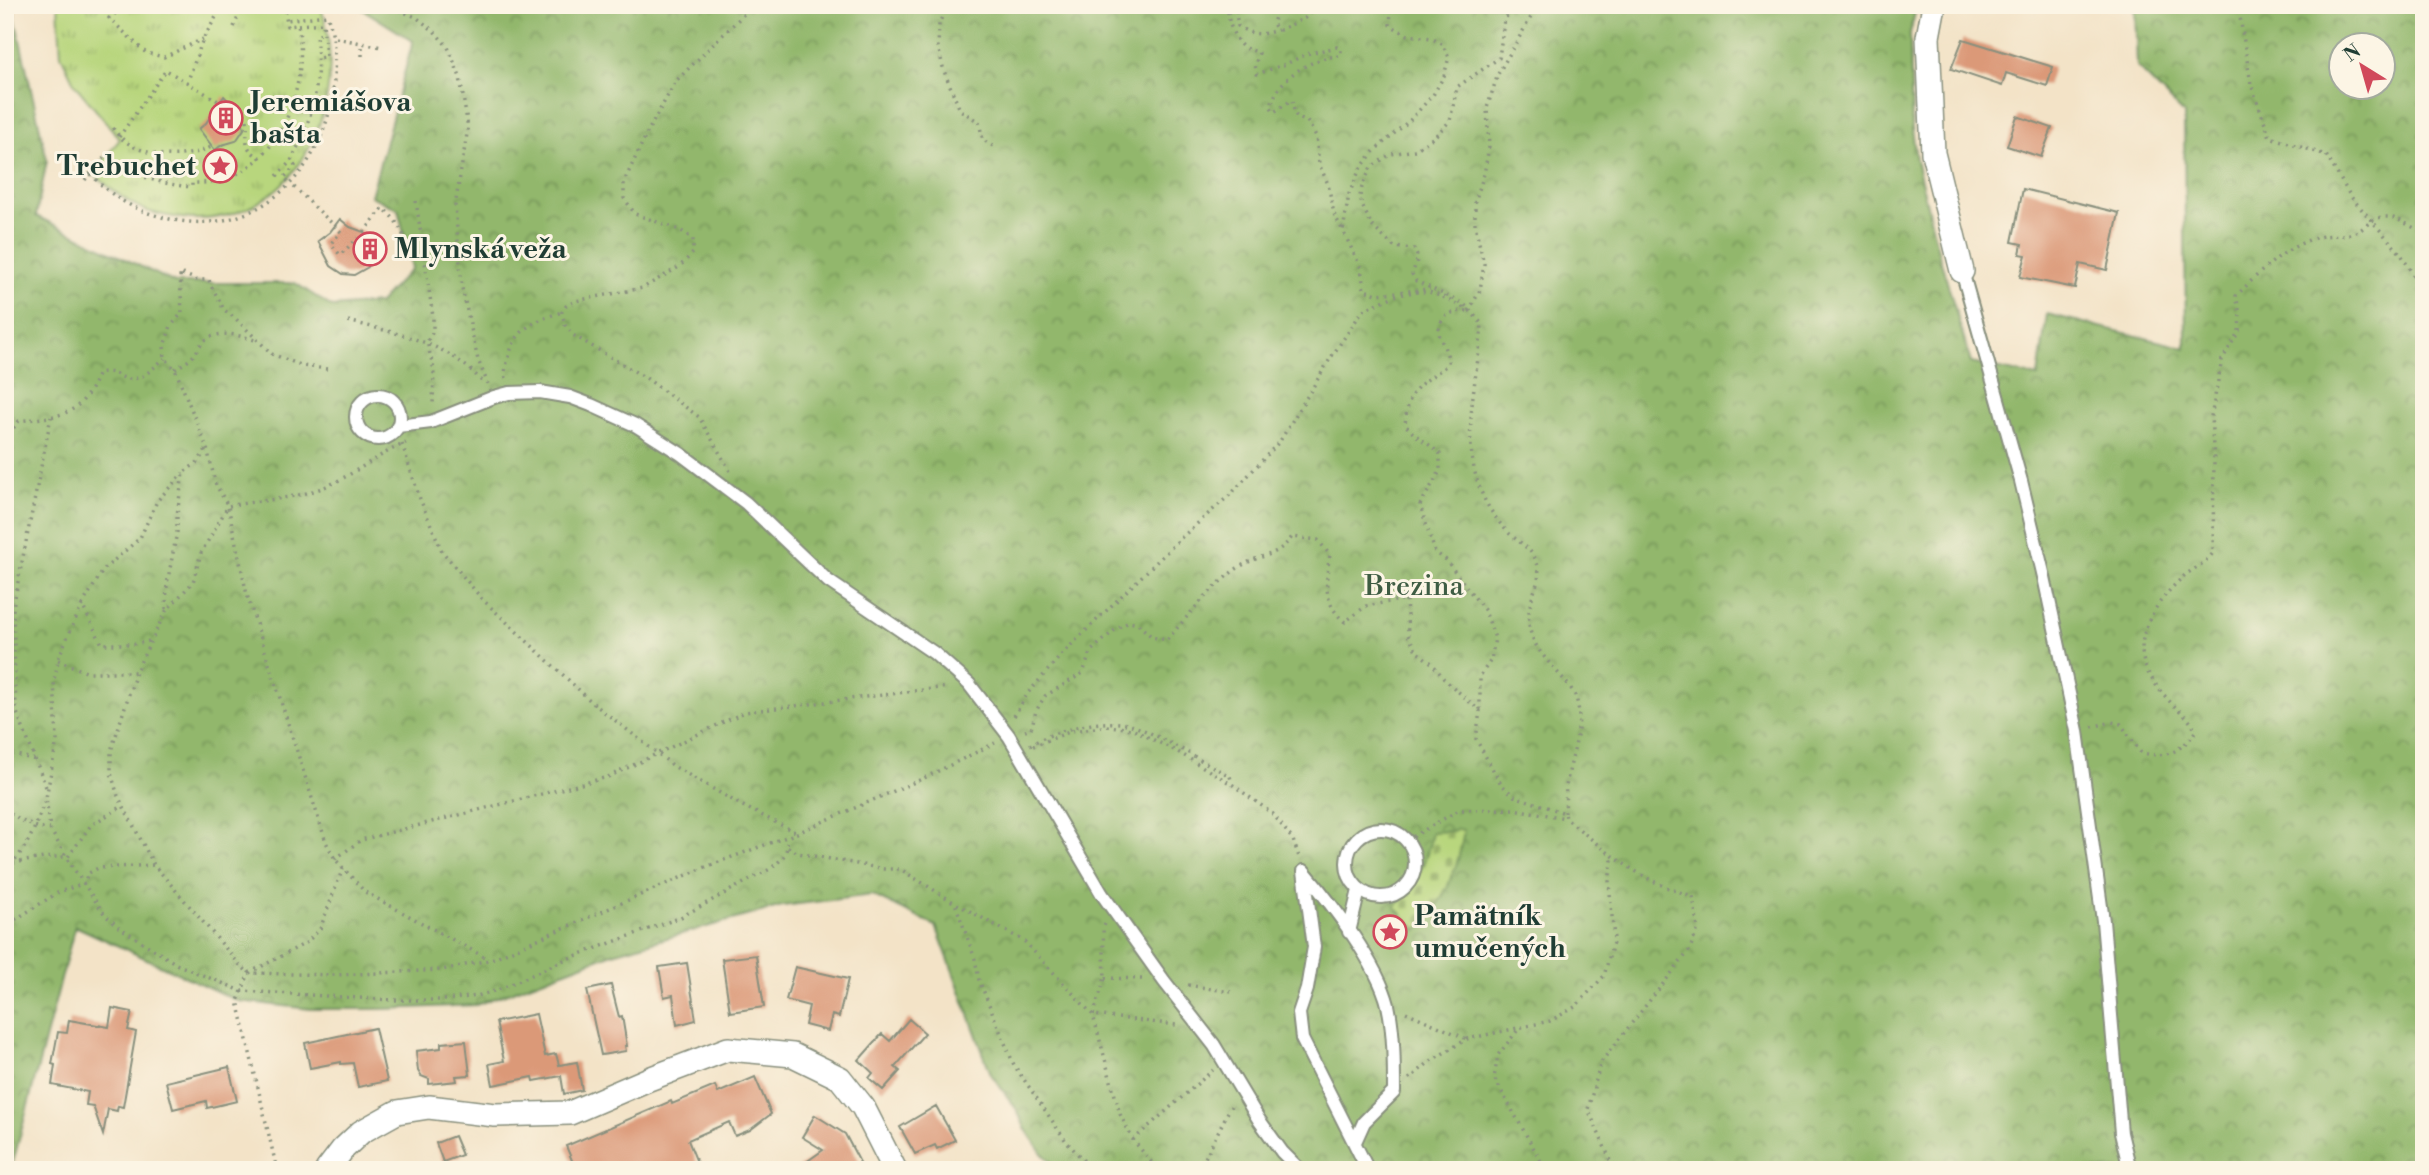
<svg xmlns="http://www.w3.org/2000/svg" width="2429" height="1175" font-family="'Libre Bodoni',serif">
<defs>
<pattern id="forest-crowns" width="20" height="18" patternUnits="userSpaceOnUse" patternTransform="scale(1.75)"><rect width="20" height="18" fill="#92b76c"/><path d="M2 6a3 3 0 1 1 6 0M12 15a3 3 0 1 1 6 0" fill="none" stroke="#77965a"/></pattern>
<pattern id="cemetery-stones" width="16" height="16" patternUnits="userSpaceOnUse" patternTransform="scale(1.75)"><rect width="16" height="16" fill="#b8d67d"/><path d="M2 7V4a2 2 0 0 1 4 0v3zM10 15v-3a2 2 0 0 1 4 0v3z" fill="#95af67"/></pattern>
<pattern id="park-tufts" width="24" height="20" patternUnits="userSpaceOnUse" patternTransform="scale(1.75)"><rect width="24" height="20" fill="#b8d67d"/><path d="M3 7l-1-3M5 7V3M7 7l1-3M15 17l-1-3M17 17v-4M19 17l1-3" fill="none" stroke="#95af67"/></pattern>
</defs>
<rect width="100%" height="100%" fill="#fcf5e5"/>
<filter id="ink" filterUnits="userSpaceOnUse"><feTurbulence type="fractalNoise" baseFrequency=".0143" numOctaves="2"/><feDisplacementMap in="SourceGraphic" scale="14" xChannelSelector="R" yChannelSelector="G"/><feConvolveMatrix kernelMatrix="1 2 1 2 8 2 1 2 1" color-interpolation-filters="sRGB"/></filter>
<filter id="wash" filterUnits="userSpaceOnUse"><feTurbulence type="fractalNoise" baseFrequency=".00686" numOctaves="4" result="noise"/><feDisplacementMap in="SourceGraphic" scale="28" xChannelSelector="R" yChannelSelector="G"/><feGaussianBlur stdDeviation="1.57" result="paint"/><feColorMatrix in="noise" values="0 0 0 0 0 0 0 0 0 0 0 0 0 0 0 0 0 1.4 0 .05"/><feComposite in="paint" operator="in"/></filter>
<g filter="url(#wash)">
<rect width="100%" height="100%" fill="#f3e3c7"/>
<path fill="url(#forest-crowns)" stroke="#587a50" stroke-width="2" fill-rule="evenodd" d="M 5,5 L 13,9 L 47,160 L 36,216 L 175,283 L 295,283 L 332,307 L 379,303 L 412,268 L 398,209 L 371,196 L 413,41 L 356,5 L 1917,5 L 1910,33 L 1912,128 L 1916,160 L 1938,251 L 1971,363 L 2038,377 L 2047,314 L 2186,348 L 2184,114 L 2137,67 L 2135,5 L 2424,5 L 2424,1170 L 1059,1170 L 1042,1153 L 1025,1128 L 1017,1110 L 991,1074 L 936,926 L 872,895 L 782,906 L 613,953 L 476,1005 L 385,1009 L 311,1009 L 238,1001 L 75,926 L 11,1170 L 5,1170 ZM 2342,46 L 2384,46 L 2384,88 L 2342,88 Z"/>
<path fill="url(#cemetery-stones)" stroke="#6c8a58" stroke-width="2" d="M 1457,829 L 1464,830 C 1459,869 1444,902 1417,930 L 1395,907 C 1416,886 1427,861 1432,832 L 1456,831 Z"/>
<path fill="url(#park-tufts)" stroke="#6c8a58" stroke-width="2" d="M 58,5 L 320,5 C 330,33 332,65 327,94 C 315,167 260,227 182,218 C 169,216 157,215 145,210 C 126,202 109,188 93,173 L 120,139 L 75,85 L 61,55 Z"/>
<g id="blocks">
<path fill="#db9978" d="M 1963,39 L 2053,67 L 2047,86 L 2006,73 L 2002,86 L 1951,69 Z
M 224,96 L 241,114 L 244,129 L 236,141 L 222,145 L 215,150 L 199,129 L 206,123 Z
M 2017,116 L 2052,128 L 2041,157 L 2007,146 Z
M 2023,189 L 2119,213 L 2107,270 L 2080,264 L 2075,288 L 2020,277 L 2026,255 L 2020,254 L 2022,244 L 2012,242 Z
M 340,219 L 350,227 L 364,232 L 373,246 L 374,254 L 368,267 L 354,275 L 343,274 L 331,266 L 318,241 L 330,232 Z
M 756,955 L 764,1007 L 730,1012 L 722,959 Z
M 687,963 L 696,1020 L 677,1025 L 673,995 L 664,997 L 659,967 Z
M 795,967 L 848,979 L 839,1017 L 832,1015 L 828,1031 L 805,1025 L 809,1006 L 786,1000 Z
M 611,985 L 619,1017 L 622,1016 L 627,1046 L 625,1046 L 626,1051 L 601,1055 L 587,990 Z
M 112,1008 L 132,1012 L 128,1030 L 136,1032 L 123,1107 L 118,1106 L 117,1111 L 108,1109 L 103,1135 L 93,1106 L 86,1105 L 88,1092 L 52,1085 L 55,1065 L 52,1064 L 58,1032 L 67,1033 L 69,1020 L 109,1027 Z
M 536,1014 L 545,1056 L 556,1054 L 559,1065 L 577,1062 L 582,1090 L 564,1094 L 561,1076 L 534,1081 L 533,1077 L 493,1085 L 489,1064 L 504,1061 L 496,1022 Z
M 909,1019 L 925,1033 L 895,1067 L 900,1071 L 883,1090 L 869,1078 L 873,1073 L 859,1060 L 882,1034 L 890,1041 Z
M 375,1028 L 387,1081 L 358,1087 L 353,1063 L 341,1064 L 341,1062 L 310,1068 L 305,1043 Z
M 466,1041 L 470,1075 L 456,1076 L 457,1081 L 429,1084 L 429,1079 L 421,1076 L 418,1071 L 416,1051 L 441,1048 L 441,1043 Z
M 229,1067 L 237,1101 L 207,1108 L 206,1101 L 173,1109 L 166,1082 Z
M 755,1077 L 771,1114 L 750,1130 L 735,1136 L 729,1122 L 688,1140 L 700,1170 L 576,1170 L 566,1146 L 671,1101 L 672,1104 L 715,1086 L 718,1093 Z
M 936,1106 L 955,1140 L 937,1149 L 935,1145 L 915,1154 L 900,1127 Z
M 815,1115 L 845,1134 L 864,1170 L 795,1170 L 823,1150 L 802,1137 Z
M 454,1136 L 462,1155 L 443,1162 L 436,1143 Z"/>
</g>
</g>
<g filter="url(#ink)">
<use href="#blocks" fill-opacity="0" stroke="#89907e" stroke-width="2"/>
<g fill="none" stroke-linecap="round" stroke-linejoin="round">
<defs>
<path id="service" d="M 1962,271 L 2021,481 L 2044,577 L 2077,731 L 2103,921 L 2121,1133 L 2130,1170
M356 417a22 22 0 1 1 44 0a22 22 0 1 1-44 0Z
M 398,426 L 431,422 L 494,397 L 509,393 L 540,392 L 570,397 L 591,405 L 635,425 L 681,454 L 746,503 L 828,581 L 934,653 L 969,684 L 1009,736 L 1102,894 L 1164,981 L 1214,1045 L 1259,1120 L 1282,1152 L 1300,1170
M1347 863a34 34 0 1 1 68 0a34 34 0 1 1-68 0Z
M 1304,871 L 1314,947 L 1307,989 L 1299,1013 L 1302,1039 L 1368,1170
M 1304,871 C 1331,903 1378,964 1388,1005 C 1394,1032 1394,1064 1394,1092 L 1364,1122 L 1355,1142
M 1349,932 L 1359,890"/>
<path id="minor" d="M 1934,5 L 1928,37 L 1933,153 L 1962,271
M 327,1170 L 343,1149 L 361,1132 L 397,1112 L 429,1107 L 495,1115 L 570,1113 L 649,1079 L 728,1049 L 793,1055 L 840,1078 L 863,1107 L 895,1170"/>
</defs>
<use href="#service" stroke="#89907e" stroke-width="16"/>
<use href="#minor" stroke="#89907e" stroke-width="26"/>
<path stroke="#89907e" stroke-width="3.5" stroke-dasharray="2 5" stroke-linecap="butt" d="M 127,5 L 109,18 L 146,53 L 164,57 L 203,39
M 386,5 L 416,17 L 434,31 L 448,47 L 460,77 L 468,128 L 455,206 L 462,288 L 478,360 L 488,384
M 947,5 L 939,24 L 938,47 L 944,71 L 960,110 L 979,122 L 983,140 L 993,146
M 1229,5 C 1225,16 1234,40 1243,47 C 1248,50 1254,50 1259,53 L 1255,65 L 1257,74 L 1286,64 L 1306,54 L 1337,47 L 1341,50 L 1341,55 C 1334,57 1326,57 1319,60 C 1297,68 1276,83 1271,107 L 1274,112 L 1292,100 C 1295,113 1292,117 1307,121 L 1316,136 L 1319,164 L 1328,184 L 1334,214 L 1343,231
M 1240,5 L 1236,14 L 1238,26 C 1252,36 1262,35 1278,30
M 1279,5 L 1273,23 L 1275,27 L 1280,30 L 1305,18 L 1321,5
M 1397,5 L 1391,10 L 1390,25 L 1408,35 L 1431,38 L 1442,44 L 1449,57 L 1444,76 L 1433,95 L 1410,120 L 1375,150 L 1360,169 L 1349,194 L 1343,231 L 1361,268 L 1364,290 L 1377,294 L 1430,289
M 1516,5 L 1504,20 L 1499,58 L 1457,87 L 1450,121 L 1434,137 L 1415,150 L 1391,154 L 1371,167 L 1362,187 L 1360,196 L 1362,205 L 1372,226 L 1394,247 L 1414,249 L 1418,258 L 1412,274 L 1416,281 L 1464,304 L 1482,324 C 1477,385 1456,449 1488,506 C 1494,516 1503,528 1511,535 C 1523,545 1534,551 1538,566 C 1541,580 1534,589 1531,602 C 1527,616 1528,630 1535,643 C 1543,660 1572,684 1576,698 C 1585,725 1570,759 1566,787 C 1565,796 1566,805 1565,813
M 2238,5 L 2251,84 L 2270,137 L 2326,155 L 2351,197 L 2401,254 L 2424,294
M 298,25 L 323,23 L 326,57 L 318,58
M 234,27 L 243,5
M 336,38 L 382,47
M 362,56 L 362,43
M 187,83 L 203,39 L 223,5
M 247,120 C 249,139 240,147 261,158
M 113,128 C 130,157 182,162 211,147
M 119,137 L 166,70 L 220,102
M 91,174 C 109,195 132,209 158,216 C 253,245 330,171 334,78 C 335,57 335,35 327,15 L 286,20
M 277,176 L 291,161
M 85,180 L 105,156 C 131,175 159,184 192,187 L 192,183 C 273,187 311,93 298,25 L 287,26 L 285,5
M 288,181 L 284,178 L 295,166 L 291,161 C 314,114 321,87 316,35 L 320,34
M 294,187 L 341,232 L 331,243 L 340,255 L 358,238
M 416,201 L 433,317 L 433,331 L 427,342 L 434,370 L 433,405
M 364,232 L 383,208 C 398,221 404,233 409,252 L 423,249
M 1467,311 C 1457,311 1448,312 1442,321 C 1432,336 1450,348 1448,364 C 1422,386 1409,383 1405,424 C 1412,435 1429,443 1440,454 L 1440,471 L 1420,505 L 1435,552 L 1446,560 L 1485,611 L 1495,638 L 1491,660 L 1480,676 L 1480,711
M 1469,311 L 1480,290 L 1484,264 L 1475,225 L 1475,202 L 1484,174 L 1489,147 L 1487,108 L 1498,74 L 1538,5
M 348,321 C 398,334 450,342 484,384
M 175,369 C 181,365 188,362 193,356 C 197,352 199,346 203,342 C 217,328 242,336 258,341
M 327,369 L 303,366 L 272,354 L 235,318 L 223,309 C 220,298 212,291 209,280 L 197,280 L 180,273 L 182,313 L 171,326 L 164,346 L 165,358 L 175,369 L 207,448 L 216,485 L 228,506 L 247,595 L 326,842 L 335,859 L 365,892 L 488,959
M 506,378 C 504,370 507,363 509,356 C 516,328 536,320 562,312
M 5,439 L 19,421 C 63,415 79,418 99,373 C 116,368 122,383 137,378 C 147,376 157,364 165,358
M 402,444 L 420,499 L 442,551 L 482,599 L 594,704 L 675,767 L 741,805 L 797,833
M 730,471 L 699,417 L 646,378 L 573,335 L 565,325 L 562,312 L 566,306 L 575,301 L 643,288 L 679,267 L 693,253 L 693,239 L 680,230 L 635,214 L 624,198 L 624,182 L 648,131 L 676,81 L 753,5
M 82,605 L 104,569 L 140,538 L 157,501 L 183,473
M 166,609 L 167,584 L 177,532 L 177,515 L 183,473 L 198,462 L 207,448
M 149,641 L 135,644 L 102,644 L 82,605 L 59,656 L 54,680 L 57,740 L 46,798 L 50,829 L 73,868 L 105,915 L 119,927 L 178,965 L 242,991 L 393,1000 L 444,1000 L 477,996 L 498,990 L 564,960 L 679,918 L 770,869 C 782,860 789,853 787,837
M 58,660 L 86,672 L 136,672
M 1014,716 L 1028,693 L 1065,651 L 1182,537 L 1231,494 L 1280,441 L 1330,359 L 1363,310 L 1394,296 L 1414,292 L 1429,292 L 1443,297 L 1468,310
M 2092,727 L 2112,722 L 2121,724 L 2141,753 C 2168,758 2178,753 2196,732 C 2189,715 2176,710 2165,696 C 2160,691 2156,685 2152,679 C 2126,642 2156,601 2184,576 C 2194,568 2205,564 2213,553 L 2214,461 L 2211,417 L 2222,360 L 2239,331 L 2240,314 L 2236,296 C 2259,273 2286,245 2319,237 C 2331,234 2345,237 2356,232 C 2366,228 2372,217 2384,217 C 2398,216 2411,228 2424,232
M 1025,731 L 1031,729 L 1036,711 L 1045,696 L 1083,673 L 1091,651 L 1116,629 L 1129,622 L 1138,624 L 1152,637 L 1167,640 C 1186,618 1216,581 1241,566 C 1262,553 1275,559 1292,537 L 1318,540 L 1330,555 C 1325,581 1323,604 1345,622 L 1366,606 L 1406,599 L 1408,635 L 1417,652 L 1432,663 L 1444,679 L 1480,711 L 1476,739 L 1501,784 L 1514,796 L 1565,813 L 1566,818 C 1605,851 1642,883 1693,896 L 1698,929 L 1689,951 L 1601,1062 L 1588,1109 L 1609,1157 L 1612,1170
M 1030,745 C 1054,730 1106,716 1134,726 C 1167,739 1199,760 1230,776 L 1232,783
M 1033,746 L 1072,731 L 1109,726 L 1132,729 L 1178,752 L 1233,785 L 1273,814 L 1293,840 L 1299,857
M 5,752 L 36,760
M 46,787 L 16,710 L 13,607 L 51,417
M 5,809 C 20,820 31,828 50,829
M 1407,840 L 1459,810 L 1513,809 L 1566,818
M 788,847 L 798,853 L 884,869 L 900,869 L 955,903 L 975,959 L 979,980 L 1014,1065 L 1066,1141 L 1092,1170
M 335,859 L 361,840 L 608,777 L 745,712 L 947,687
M 13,863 L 50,857 L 68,857 L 91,825 L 123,806
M 343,868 L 320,929 L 306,943 L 249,973 L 240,965 L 154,865 L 118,796 L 111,773 L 111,751 L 137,669 L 166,611 L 193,582 L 201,553 L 228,506 C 258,500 290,500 319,489 C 350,478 376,455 406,443
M 5,869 C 27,852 37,824 45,799
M 957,904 L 1024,941 L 1093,1015 L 1176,1025
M 1105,924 L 1103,928 L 1105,978 L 1093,1015 L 1120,1114 L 1133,1140 L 1158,1170
M 5,945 L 13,921 L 59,892 L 85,883 L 87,874 L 98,868 L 154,865
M 1105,978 L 1142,979
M 1188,985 L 1231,992
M 1406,1012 L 1467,1039
M 1517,1031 L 1498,1055 L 1494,1078 L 1546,1170
M 1409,1079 L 1432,1060 L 1467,1039 L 1550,1021 L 1575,1007 L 1604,976 L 1614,939 L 1609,882 L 1612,861 L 1610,855
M 1133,1140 L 1213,1070
M 277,1170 L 238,1001 L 249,973 L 336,975 L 442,970 L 489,960 L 708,866 L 797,833 L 924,778 L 995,743
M 1199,1170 L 1231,1106"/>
<use href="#service" stroke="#fff" stroke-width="12"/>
<use href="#minor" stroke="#fff" stroke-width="23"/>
</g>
</g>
<defs>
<symbol id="building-ring" viewBox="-11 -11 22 22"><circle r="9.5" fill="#fcf5e5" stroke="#d1495b" stroke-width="1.5"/><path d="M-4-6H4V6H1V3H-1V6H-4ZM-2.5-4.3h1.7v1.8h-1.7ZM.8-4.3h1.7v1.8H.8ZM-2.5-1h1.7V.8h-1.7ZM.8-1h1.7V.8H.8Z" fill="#d1495b"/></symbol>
<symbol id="sight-ring" viewBox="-11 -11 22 22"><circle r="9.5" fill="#fcf5e5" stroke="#d1495b" stroke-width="1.5"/><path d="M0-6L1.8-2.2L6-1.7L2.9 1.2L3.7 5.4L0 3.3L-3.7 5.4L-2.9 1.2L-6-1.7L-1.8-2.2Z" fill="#d1495b"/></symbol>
</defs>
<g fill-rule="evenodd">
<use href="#building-ring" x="207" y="99" width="38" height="38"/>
<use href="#sight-ring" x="201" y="147" width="38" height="38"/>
<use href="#building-ring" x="351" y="230" width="38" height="38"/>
<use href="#sight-ring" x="1371" y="913" width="38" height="38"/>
</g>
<g text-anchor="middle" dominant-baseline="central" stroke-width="6" stroke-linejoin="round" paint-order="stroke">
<g font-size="28" font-weight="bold" fill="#1f3d34" stroke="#fcf5e5" text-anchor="start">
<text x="250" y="102">Jeremiášova<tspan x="250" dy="32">bašta</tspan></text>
<text x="196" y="166" text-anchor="end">Trebuchet</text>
<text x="394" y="249">Mlynská veža</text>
<text x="1414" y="916">Pamätník<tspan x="1414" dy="32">umučených</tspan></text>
</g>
<g font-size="28" fill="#3e5c43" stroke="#fcf5e5">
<text x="1414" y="586">Brezina</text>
</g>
</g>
<rect width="2429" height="1175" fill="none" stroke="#fcf5e5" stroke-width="28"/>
<g transform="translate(2362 66) rotate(323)"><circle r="33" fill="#fcf5e5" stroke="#a4ab9e" stroke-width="2"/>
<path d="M0-5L12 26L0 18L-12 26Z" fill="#d1495b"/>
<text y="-10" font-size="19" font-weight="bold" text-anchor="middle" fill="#1f3d34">N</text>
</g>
</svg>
